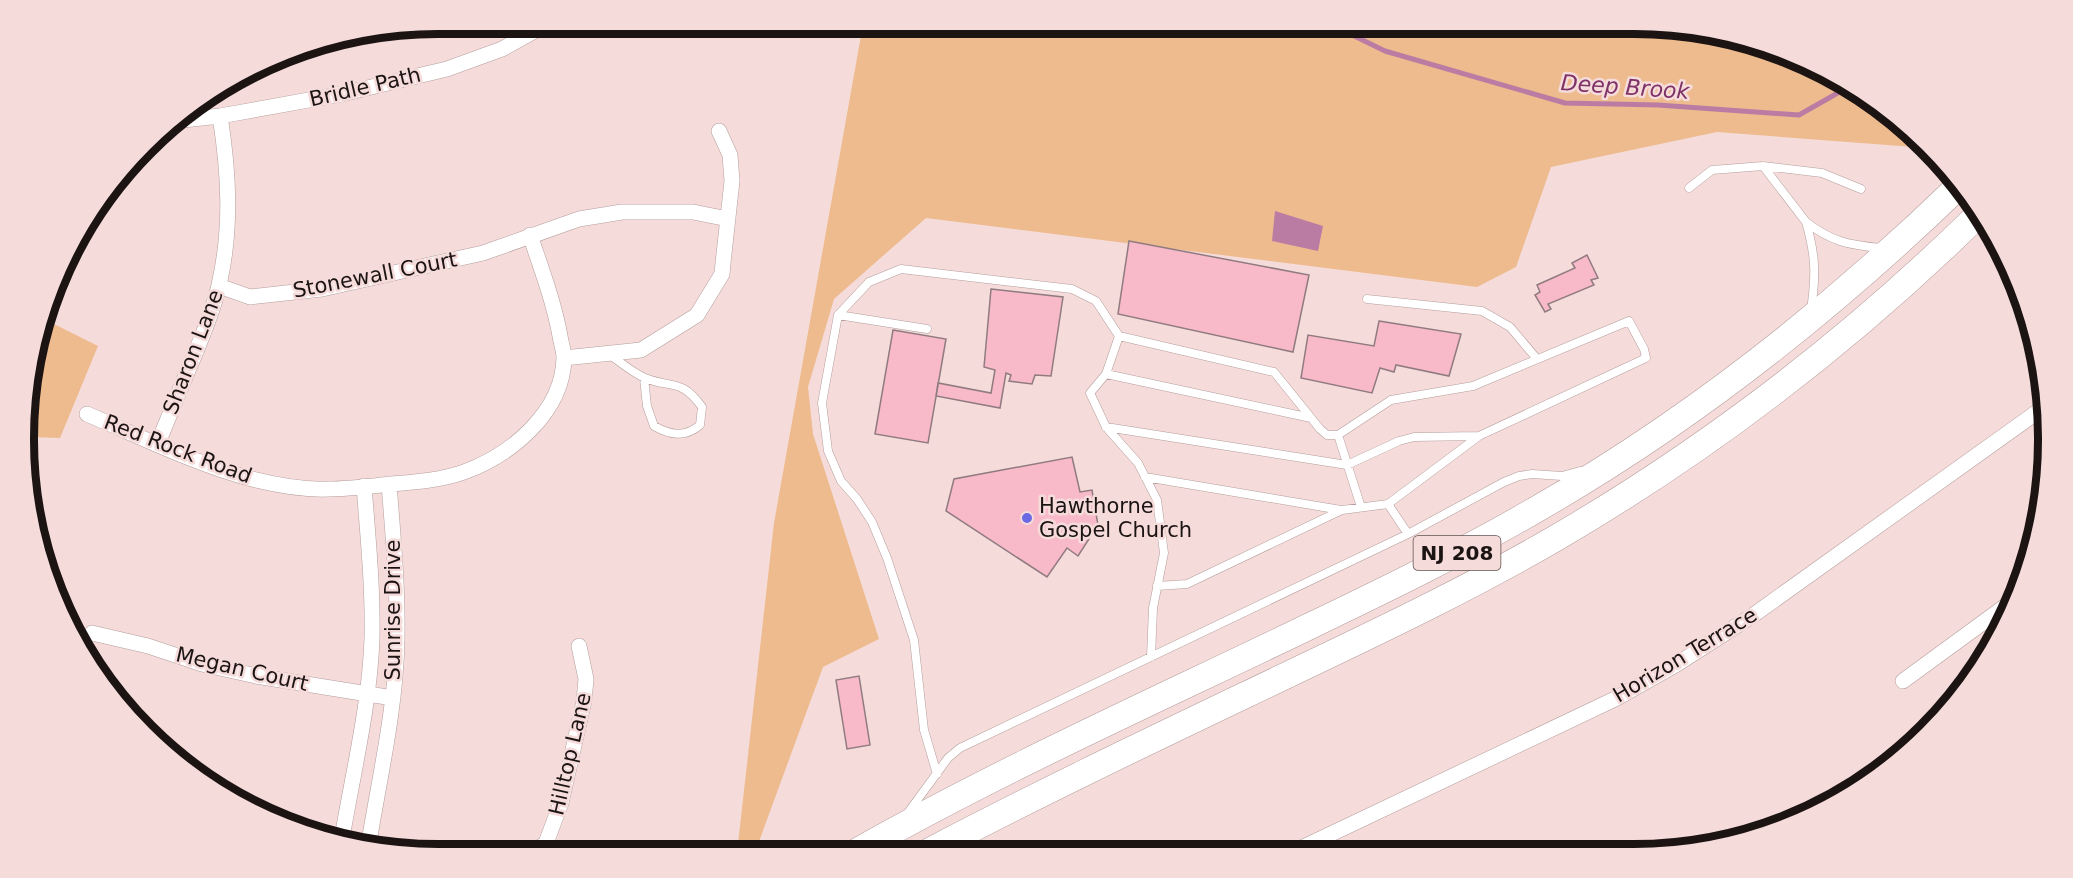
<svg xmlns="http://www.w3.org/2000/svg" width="2073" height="878" font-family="'DejaVu Sans',sans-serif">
<rect width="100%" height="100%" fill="#f5dcda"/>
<path fill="#edbb8e" d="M 808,24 L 1634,24 L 1768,46 L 1842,80 L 1908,127 L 1927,148 L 1717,132 L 1551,167 L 1516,267 L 1477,287 L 926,218 L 834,299 L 808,387 L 813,434 L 879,639 L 823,667 L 757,847 L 760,853 L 737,853 L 774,523 L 862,30 Z
M 46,320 L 98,346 L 60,438 L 29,437 L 32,358 Z"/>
<path fill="#bb7ca4" d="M 1275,211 L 1323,226 L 1318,251 L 1272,241 Z"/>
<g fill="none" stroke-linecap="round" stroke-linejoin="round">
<path stroke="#bb7ca4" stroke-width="5" d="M 1258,24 L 1262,26 L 1298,30 L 1309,25 L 1342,30 L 1385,51 L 1565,103 L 1658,105 L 1799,115 L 1850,86"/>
</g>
<path fill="#f8b9c9" stroke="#907b80" stroke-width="1.5" d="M 1129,241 L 1309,275 L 1293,352 L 1118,314 Z
M 1587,255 L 1598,278 L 1591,280 L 1594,285 L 1548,304 L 1551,309 L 1545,312 L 1535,295 L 1540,292 L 1537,285 L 1575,268 L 1572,263 Z
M 991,289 L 1063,297 L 1051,376 L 1035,375 L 1032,384 L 1009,381 L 1011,375 L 1006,373 L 1000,408 L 936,396 L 938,383 L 991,393 L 995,370 L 984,367 Z
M 1379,321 L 1461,334 L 1449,376 L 1396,365 L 1394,372 L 1380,368 L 1372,393 L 1301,378 L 1308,335 L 1374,346 Z
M 893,330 L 946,339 L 928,443 L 875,434 Z
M 1072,457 L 1080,492 L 1092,490 L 1098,525 L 1078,556 L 1067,548 L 1047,577 L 946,511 L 954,479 Z
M 859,676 L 870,745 L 847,749 L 836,680 Z"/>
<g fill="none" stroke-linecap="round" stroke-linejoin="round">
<defs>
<path id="service" d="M 1763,166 L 1806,222
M 1689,188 L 1712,170 L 1763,166 L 1822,173 L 1861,189
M 1367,299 L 1482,311 L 1510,327 L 1537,359
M 1811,310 C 1816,275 1816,257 1806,222 C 1832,242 1849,245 1881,248
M 838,315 L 927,329
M 609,354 C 620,362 633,373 645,378 C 673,389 681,378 702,407 L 700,425 C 685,438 670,435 654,426 L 647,406 L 644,378
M 1106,374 L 1311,418
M 1106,427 L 1347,465 L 1399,441 L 1414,437 L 1479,436
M 1338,435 L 1361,507
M 1145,477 L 1341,510
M 1388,504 L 1408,534
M 1151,657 L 1153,608 L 1164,553 L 1157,500 L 1138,463 L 1106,427 L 1090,393 L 1106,374 L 1119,336 L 1274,372 L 1320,429 L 1327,435 L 1338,435 L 1391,400 L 1473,386 L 1629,321 L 1644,349 L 1646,358 L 1479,436 L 1388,504 L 1342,510 L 1187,584 L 1157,586
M 937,774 L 924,730 L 914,640 L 887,558 L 872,522 L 857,499 L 841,481 L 828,451 L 822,403 L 838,315 L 869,282 L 901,269 L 1072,289 L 1096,301 L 1119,336
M 907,814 L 948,758 L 960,748 L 1408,534 L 1504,482 L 1519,476 L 1532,474 L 1562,476 L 1580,471"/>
<path id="minor" d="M 174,121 L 220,116 L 342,94 L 447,69 L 502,49 L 547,24
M 219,286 L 250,297 L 322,289 L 483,253 L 579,219 L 622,212 L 693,212 L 728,219
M 564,358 L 641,350 L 697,315 L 722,274 L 723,263 L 732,181 L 730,155 L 719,131
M 87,414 C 139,436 198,465 252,479 C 276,485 304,490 329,489 C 350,489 371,486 392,484 C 416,482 442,480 464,472 C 511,455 563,412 564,358 C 564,351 561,343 560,336 C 554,302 541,268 530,235
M 158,443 C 170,414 182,384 195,354 C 204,331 214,309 219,285 C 232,228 229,173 220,116
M 92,633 L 148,646 L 202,664 L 256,676 L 393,698
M 1903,681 L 2011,602
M 342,838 C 353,773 370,703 372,638 C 373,587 368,537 364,486
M 369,842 C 380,775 396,707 397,639 C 398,587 393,536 389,484
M 1293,852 L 1617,698 L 1677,664 L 1752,616 L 2047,405
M 531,854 L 546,843 L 561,803 L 584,701 L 586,679 L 579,646"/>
<path id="trunk" d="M 854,853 C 1002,769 1157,700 1310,626 C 1387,589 1463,552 1537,509 C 1692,420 1833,308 1961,184
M 926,853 C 1051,787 1179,727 1306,666 C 1390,626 1475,585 1556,538 C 1710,448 1853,338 1980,213"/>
</defs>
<use href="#service" stroke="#b49d9c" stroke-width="9"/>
<use href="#minor" stroke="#b49d9c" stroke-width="16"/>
<use href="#trunk" stroke="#b49d9c" stroke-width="27"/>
<use href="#service" stroke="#fff" stroke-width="8"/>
<use href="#minor" stroke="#fff" stroke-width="15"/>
<use href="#trunk" stroke="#fff" stroke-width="26"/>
</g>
<circle fill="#6b69e3" stroke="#f5dcda" stroke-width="2" cx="1027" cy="518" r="6"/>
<g text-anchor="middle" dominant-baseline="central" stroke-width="5" stroke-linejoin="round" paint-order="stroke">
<rect fill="#f5dcda" stroke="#5d504f" stroke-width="1.5" x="1413.5" y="536" width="87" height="34" rx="4.5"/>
<g font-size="20" font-weight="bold" fill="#1c1413">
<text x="1457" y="553">NJ 208</text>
</g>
<g font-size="21" fill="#1c1413" stroke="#f5dcda">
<text transform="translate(365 87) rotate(-13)">Bridle Path</text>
<text transform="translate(375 275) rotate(-11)">Stonewall Court</text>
<text transform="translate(193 352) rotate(-69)">Sharon Lane</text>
<text transform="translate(178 449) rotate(21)">Red Rock Road</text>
<text transform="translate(393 610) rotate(-90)">Sunrise Drive</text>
<text transform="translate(1685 655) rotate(-31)">Horizon Terrace</text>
<text transform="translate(242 669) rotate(13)">Megan Court</text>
<text transform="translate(570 754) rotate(-77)">Hilltop Lane</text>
</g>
<g font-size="21" fill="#1c1413" stroke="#f5dcda" text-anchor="start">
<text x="1039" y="506">Hawthorne<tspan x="1039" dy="24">Gospel Church</tspan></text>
</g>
<g font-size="22" font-style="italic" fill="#7e3267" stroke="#f5dcda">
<text transform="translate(1625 87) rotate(4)">Deep Brook</text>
</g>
</g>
<path d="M0 0H2073V878H0ZM438 34H1634A404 404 0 0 1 2038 438V440A404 404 0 0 1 1634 844H438A404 404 0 0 1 34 440V438A404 404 0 0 1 438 34Z" fill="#f5dcda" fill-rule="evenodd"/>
<path fill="none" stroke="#1c1413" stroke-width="8" d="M438 34H1634A404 404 0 0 1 2038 438V440A404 404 0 0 1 1634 844H438A404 404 0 0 1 34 440V438A404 404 0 0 1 438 34Z"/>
</svg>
